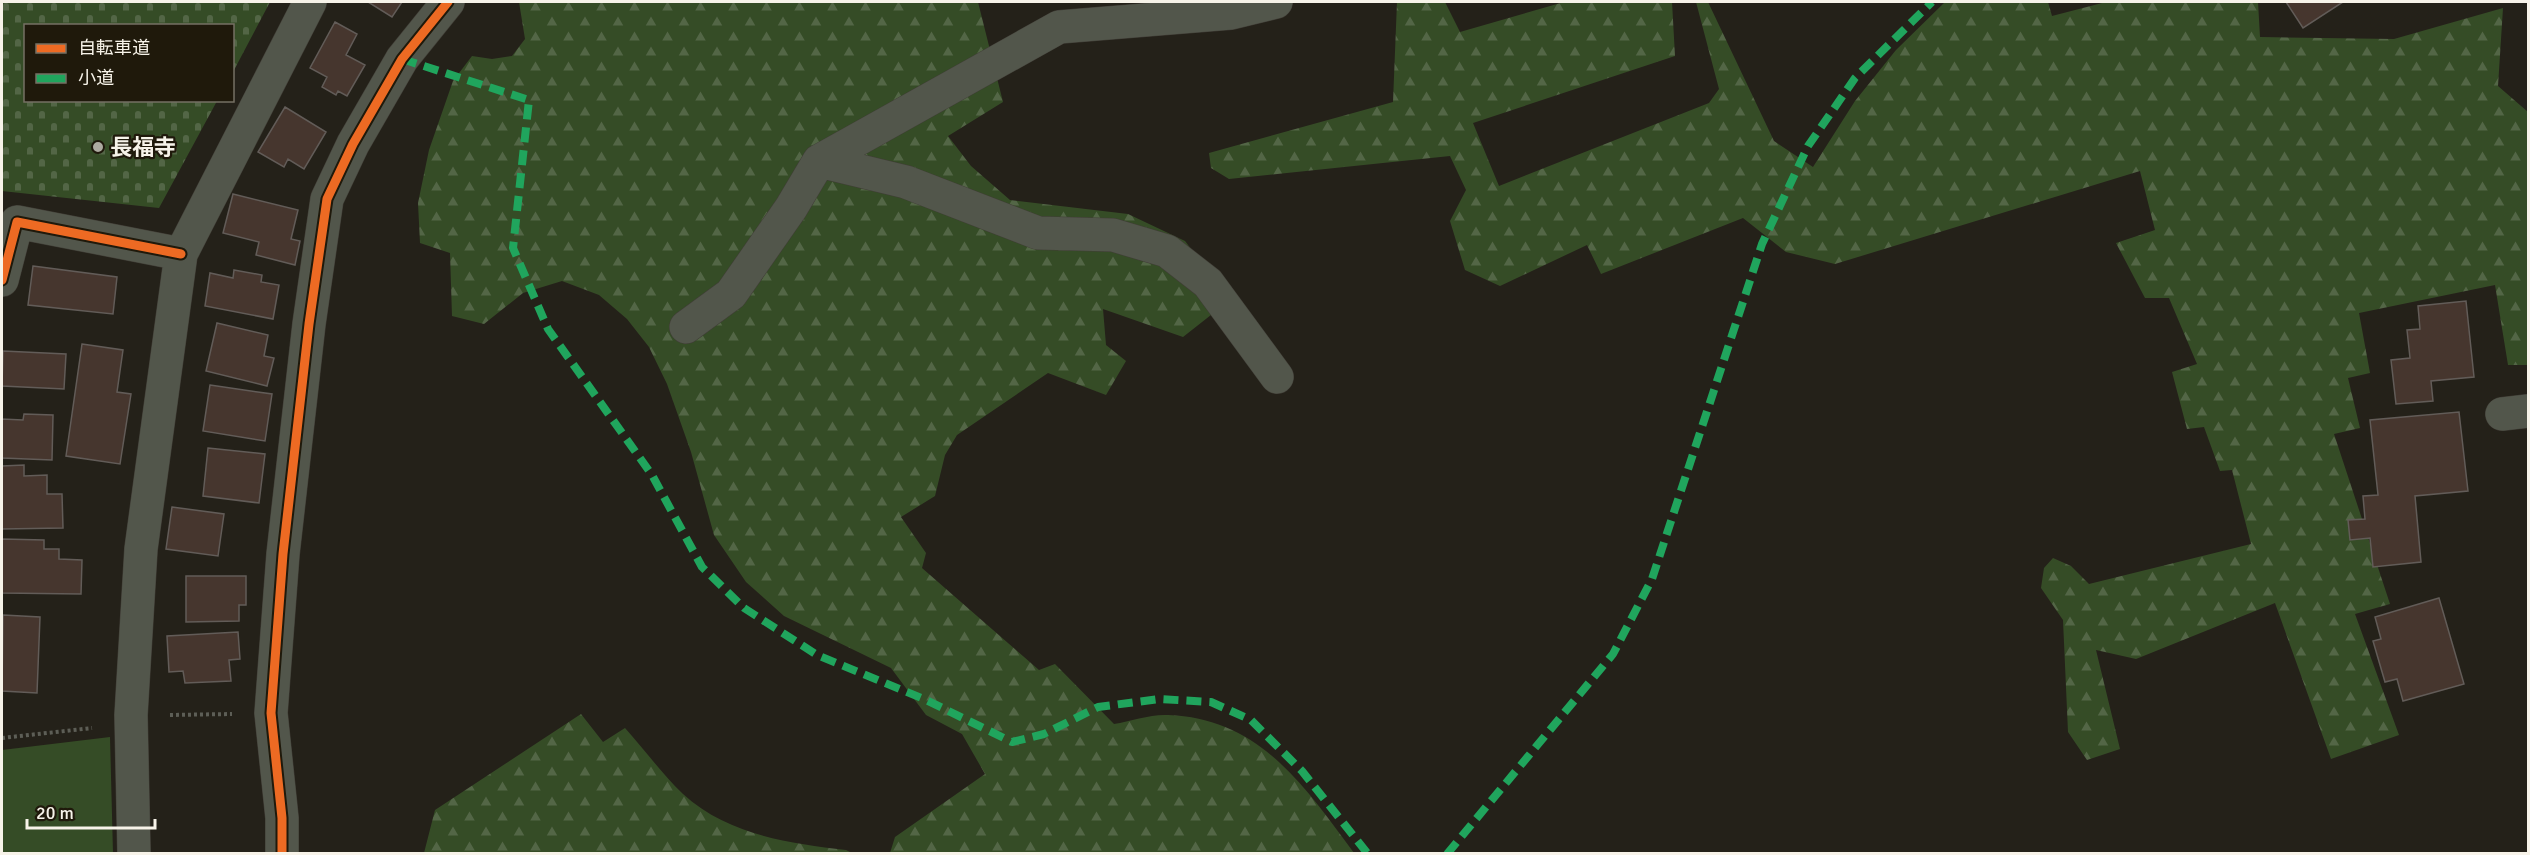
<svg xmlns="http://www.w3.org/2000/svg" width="2530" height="855" font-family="Signika,'Noto Sans JP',sans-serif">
<defs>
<pattern id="forest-firs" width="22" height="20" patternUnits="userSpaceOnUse" patternTransform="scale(1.5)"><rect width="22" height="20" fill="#354c26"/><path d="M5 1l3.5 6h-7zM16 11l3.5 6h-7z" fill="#536646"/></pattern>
<pattern id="cemetery-stones" width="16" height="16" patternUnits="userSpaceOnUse" patternTransform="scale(1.5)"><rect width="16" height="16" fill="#354c26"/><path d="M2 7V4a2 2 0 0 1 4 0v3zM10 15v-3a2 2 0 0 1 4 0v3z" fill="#536646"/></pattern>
</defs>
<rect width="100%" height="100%" fill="#242119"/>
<path fill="url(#forest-firs)" d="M 519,2 L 978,2 L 1003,102 L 948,136 L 971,166 L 1010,200 L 1128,214 L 1185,241 L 1230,300 L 1183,337 L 1103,309 L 1106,345 L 1126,361 L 1106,395 L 1048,373 L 957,435 L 945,455 L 935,496 L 901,517 L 926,553 L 922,568 L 1039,670 L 1055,664 L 1114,724 C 1131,721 1151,714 1168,715 C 1260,718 1305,787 1354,853 L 890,853 L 895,837 L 985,774 L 962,734 L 926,715 L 891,668 L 784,616 L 746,582 L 714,535 L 691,452 L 667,384 L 649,347 L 627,319 L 599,295 L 562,281 L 523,293 L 484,324 L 452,316 L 450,253 L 420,243 L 418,203 L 429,150 L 453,81 L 472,56 L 492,59 L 512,56 L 525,39 Z
M 1397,2 L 1445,2 L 1460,32 L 1564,2 L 1672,2 L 1675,56 L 1473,123 L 1499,186 L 1709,103 L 1719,89 L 1696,2 L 1708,2 L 1774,141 L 1813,167 L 1855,101 L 1896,50 L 1945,2 L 2048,2 L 2052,16 L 2106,2 L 2258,2 L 2260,37 L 2394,39 L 2503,8 L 2498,86 L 2528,112 L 2528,365 L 2508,365 L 2495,285 L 2359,313 L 2370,373 L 2348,378 L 2360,428 L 2334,434 L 2390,604 L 2355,614 L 2399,735 L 2331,759 L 2275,603 L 2136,659 L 2096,650 L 2120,749 L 2087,760 L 2068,732 L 2063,620 L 2041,588 L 2044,568 L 2053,558 L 2071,566 L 2089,584 L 2251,544 L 2232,470 L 2220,471 L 2204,427 L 2187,429 L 2172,372 L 2197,364 L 2169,298 L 2145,298 L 2116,243 L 2155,230 L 2140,171 L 1835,264 L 1786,252 L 1743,218 L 1601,274 L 1587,245 L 1500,286 L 1465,270 L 1450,221 L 1466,190 L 1450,156 L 1229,179 L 1211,168 L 1209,153 L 1393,102 Z
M 581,714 L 603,742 L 625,728 C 644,749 662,774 683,794 C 728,835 788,843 846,850 L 852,853 L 424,853 L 435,810 Z"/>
<path fill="url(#cemetery-stones)" d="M 2,2 L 270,2 L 233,72 L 232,26 L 26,26 L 26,100 L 217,101 L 159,208 L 2,191 Z"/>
<path fill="#354c26" d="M 110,737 L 113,853 L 2,853 L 2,750 Z"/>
<path fill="#46362e" stroke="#625c58" stroke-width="1.5" d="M 368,2 L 402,2 L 392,17 Z
M 2286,2 L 2343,2 L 2303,28 Z
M 335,22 L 357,34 L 346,55 L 365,65 L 347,96 L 338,91 L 336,95 L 322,87 L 327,77 L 310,68 Z
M 285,107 L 326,132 L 304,169 L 288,159 L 284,167 L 258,152 Z
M 233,194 L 298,210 L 291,239 L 300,241 L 295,265 L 256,255 L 259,242 L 223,233 Z
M 33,266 L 117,277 L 113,314 L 28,305 Z
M 234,270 L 262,275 L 261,282 L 279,285 L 273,319 L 205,306 L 210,273 L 233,278 Z
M 2466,301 L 2474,377 L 2431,381 L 2433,401 L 2396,404 L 2391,360 L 2410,358 L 2407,330 L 2420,329 L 2418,306 Z
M 217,323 L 268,335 L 264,356 L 274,358 L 267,386 L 206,371 Z
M 82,344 L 123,350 L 117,392 L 131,394 L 120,464 L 66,456 Z
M 3,351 L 66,354 L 64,389 L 2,386 Z
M 210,385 L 272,394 L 265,441 L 203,431 Z
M 2459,412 L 2468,491 L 2415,496 L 2421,562 L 2373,567 L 2370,538 L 2350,540 L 2348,520 L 2365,519 L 2363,496 L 2378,495 L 2370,420 Z
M 24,414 L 53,415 L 52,460 L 2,458 L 2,419 L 23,420 Z
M 208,448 L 265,454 L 259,503 L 203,496 Z
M 24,465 L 24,476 L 47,475 L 47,494 L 62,494 L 63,528 L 2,529 L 2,466 Z
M 172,507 L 224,514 L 218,556 L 166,549 Z
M 2,539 L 44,540 L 44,549 L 59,549 L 59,559 L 82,560 L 81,594 L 2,593 Z
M 186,576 L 246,576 L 246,605 L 239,605 L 239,621 L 186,622 Z
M 2439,598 L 2464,684 L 2403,701 L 2397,679 L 2385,682 L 2373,641 L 2381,639 L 2375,617 Z
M 3,615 L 40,617 L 37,693 L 2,691 Z
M 238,632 L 240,659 L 229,660 L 231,681 L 185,683 L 183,671 L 169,672 L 167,636 Z"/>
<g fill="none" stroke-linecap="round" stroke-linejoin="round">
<defs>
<path id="minor" d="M 819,161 L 1059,27 L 1231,13 L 1276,2
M 2,280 L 17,222 L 181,254
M 686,327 L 731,294 L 791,208 L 819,161 L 906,182 L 1038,233 L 1113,235 L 1167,251 L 1208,283 L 1277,377
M 2502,414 L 2528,411
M 134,854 L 131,715 L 141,549 L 181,254 L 310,2
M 282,854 L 282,818 L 271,713 L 283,554 L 309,324 L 327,199 L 353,144 L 402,59 L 448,2"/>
</defs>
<use href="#minor" stroke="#413e37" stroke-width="34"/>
<path stroke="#5d5e56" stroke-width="4" stroke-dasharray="3 3" stroke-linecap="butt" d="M 170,715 L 232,714
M 2,738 L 92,728"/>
<use href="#minor" stroke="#52564b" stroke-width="33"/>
<path stroke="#20a55d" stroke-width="8" stroke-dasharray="15 8" stroke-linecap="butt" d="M 402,59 L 529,100 L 513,248 L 548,329 L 652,475 L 702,567 L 744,608 L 817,655 L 924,699 L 1012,742 L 1044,734 L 1098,707 L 1159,699 L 1211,702 L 1251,720 L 1302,771 L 1368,854
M 1447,854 L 1613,654 L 1652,579 L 1762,244 L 1808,146 L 1855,78 L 1932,2"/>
<defs>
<path id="cycleway" d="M 2,280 L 17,222 L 181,254
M 282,854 L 282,818 L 271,713 L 283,554 L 309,324 L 327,199 L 353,144 L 402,59 L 448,2"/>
</defs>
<use href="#cycleway" stroke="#1f190b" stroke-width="13"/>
<use href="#cycleway" stroke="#ed6a23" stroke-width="9"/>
</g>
<circle fill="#adaaa0" stroke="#1f190b" stroke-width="2" cx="98" cy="147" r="6"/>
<g text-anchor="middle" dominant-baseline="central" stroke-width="4.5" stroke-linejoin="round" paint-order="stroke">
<g font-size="22" font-weight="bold" fill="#f7f3e9" stroke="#1f190b" text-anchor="start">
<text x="110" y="147">長福寺</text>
</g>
</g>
<rect width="2530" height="855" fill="none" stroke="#f7f3e9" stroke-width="6"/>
<rect x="24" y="24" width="210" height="78" fill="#1f190b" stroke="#757064" stroke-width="1.5"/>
<rect x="36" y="44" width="30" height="9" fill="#ed6a23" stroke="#757064" stroke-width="1.5"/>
<text x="78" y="54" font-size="18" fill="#f7f3e9">自転車道</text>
<rect x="36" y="74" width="30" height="9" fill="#20a55d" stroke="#757064" stroke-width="1.5"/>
<text x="78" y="84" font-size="18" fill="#f7f3e9">小道</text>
<path d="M27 819v9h128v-9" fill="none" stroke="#f7f3e9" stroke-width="3"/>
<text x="36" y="819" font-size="18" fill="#f7f3e9" stroke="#1f190b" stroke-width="4.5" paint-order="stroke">20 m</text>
</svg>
